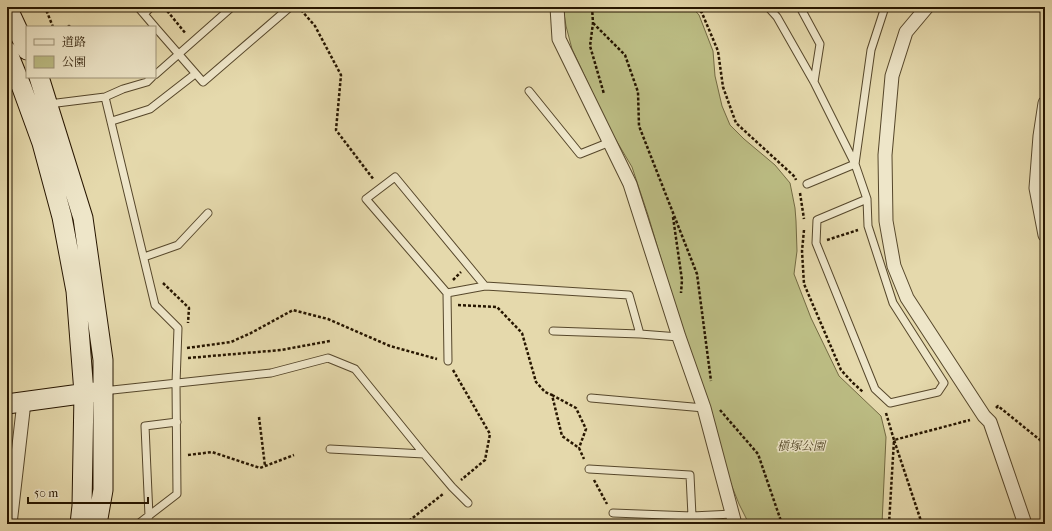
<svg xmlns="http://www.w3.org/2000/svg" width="1052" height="531" font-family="'IM FELL French Canon','Noto Serif JP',serif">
<rect width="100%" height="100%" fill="#e5d9ac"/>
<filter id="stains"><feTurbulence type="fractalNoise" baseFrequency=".005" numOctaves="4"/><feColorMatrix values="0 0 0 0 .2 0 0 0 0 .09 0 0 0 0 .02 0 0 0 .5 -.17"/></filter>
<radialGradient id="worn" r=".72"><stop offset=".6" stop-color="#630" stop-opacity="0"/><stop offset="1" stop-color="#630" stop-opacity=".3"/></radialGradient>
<path fill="#bcbd84" stroke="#726a42" d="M 563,7 L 692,7 L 699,15 L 713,51 L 715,76 L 722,106 L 730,125 L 744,139 L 775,165 L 790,183 L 795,208 L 796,221 L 797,251 L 794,274 L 811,318 L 839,376 L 881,416 L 886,437 L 882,524 L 749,524 L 739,504 L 727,474 L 715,424 L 672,296 L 648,215 L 632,167 L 610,130 L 572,49 L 566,26 Z"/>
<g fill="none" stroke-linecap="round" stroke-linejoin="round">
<defs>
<path id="lane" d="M 138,7 L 155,27
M 768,7 L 777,17 L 814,82 L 855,164 L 871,50 L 885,7
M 800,7 L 820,44 L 814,82
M 144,14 L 151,7
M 155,27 L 203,82 L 290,7
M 155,75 L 232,7
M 529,91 L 580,154 L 610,142
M 105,97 L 123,89 L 147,82 L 152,77
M 49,104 L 105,97 L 155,305 L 178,328 L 176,383 L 177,494 L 138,524
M 112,121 L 150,109 L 195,74
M 807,184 L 855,164 L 867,199 L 868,226 L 893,303 L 944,383 L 938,392 L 890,403 L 875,389 L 816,243 L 817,220 L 867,199
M 144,257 L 178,245 L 208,213
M 485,286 L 447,293 L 366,199 L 395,177 L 485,286 L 629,295 L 640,334
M 447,293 L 448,361
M 553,331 L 640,334 L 679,337
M 103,391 L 271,373 L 328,358 L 355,369 L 424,454 L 452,487 L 468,503
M 591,398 L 704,408
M 330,449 L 424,454
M 589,469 L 690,475 L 692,516
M 613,513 L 692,516 L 733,514
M 149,516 L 145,426 L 177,422"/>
<path id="street" d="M 557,7 L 559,39 L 630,184 L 679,337 L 704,408 L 735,524
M 927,7 L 906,32 L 892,76 L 885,155 L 886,221 L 894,266 L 907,298 L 984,416 L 990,422 L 1025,524
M 1045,103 L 1040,136 L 1036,188 L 1045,235
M 10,524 L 24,402"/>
<path id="secondary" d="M 7,7 L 27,50
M 7,51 L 22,88 L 42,143 L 62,217 L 76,291 L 84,393 L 82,506 L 80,524
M 39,77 L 83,218 L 103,360 L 103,490 L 97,524
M 7,404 L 95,392"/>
</defs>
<use href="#lane" stroke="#56472b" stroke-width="9"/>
<use href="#street" stroke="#56472b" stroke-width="15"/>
<use href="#secondary" stroke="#271600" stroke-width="21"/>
<path stroke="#271600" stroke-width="2.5" stroke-dasharray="3 2" stroke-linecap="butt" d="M 43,7 L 47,12 L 53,27
M 164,7 L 186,34
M 592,7 L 593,23 L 590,46 L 604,94
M 697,7 L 702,13 L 718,51 L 723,87 L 736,123 L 795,177 L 796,180
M 301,10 L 315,26 L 341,75 L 336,130 L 374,180
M 593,23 L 625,55 L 638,92 L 639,126 L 697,274 L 711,381
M 68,27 L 69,26 L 70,27
M 800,193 L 804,219
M 673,217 L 682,280 L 681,293
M 804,230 L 802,251 L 804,284 L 841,370 L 853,383 L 863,392
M 827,240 L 858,230
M 453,280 L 461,272
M 163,283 L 189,308 L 188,323
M 458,305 L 497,307 L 522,333 L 536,382 L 545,392 L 552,395 L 562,436 L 579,448 L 584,459
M 187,348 L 231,342 L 251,333 L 293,310 L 328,319 L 390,346 L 437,359
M 188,358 L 281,350 L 330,341
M 453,370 L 490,434 L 485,460 L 461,480
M 552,395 L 576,408 L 586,429 L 579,448
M 996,408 L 998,406 L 1045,444
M 720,410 L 758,454 L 782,524
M 886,413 L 894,440 L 889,524
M 259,417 L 265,466
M 188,455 L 212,452 L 260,468 L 294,455
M 594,480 L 607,504
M 405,524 L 443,494
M 922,524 L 894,440 L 970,420"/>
<use href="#lane" stroke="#eee6c9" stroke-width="7"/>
<use href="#street" stroke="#eee6c9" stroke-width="13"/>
<use href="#secondary" stroke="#eee6c9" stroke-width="19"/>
</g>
<g text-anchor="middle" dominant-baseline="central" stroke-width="3" stroke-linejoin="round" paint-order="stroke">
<g font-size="12" font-style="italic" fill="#544828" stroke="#eee6c9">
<text x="801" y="446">槇塚公園</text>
</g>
</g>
<rect width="1052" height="531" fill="none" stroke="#e5d9ac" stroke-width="24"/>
<rect x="8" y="8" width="1036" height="515" fill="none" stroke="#271600" stroke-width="2"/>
<rect x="12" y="12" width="1028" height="507" fill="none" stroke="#271600"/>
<rect x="26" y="26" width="130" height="52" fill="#eee6c9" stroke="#9e9379"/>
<rect x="34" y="39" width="20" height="6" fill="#eee6c9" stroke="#9e9379"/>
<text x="62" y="46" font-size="12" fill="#271600">道路</text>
<rect x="34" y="56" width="20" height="12" fill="#bcbd84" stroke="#9e9379"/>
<text x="62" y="66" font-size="12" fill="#271600">公園</text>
<path d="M28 497v6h120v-6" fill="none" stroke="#271600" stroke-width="2"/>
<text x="34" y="497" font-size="12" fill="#271600" stroke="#eee6c9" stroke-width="3" paint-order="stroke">50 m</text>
<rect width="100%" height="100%" filter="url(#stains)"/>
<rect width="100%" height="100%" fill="url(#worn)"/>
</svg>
